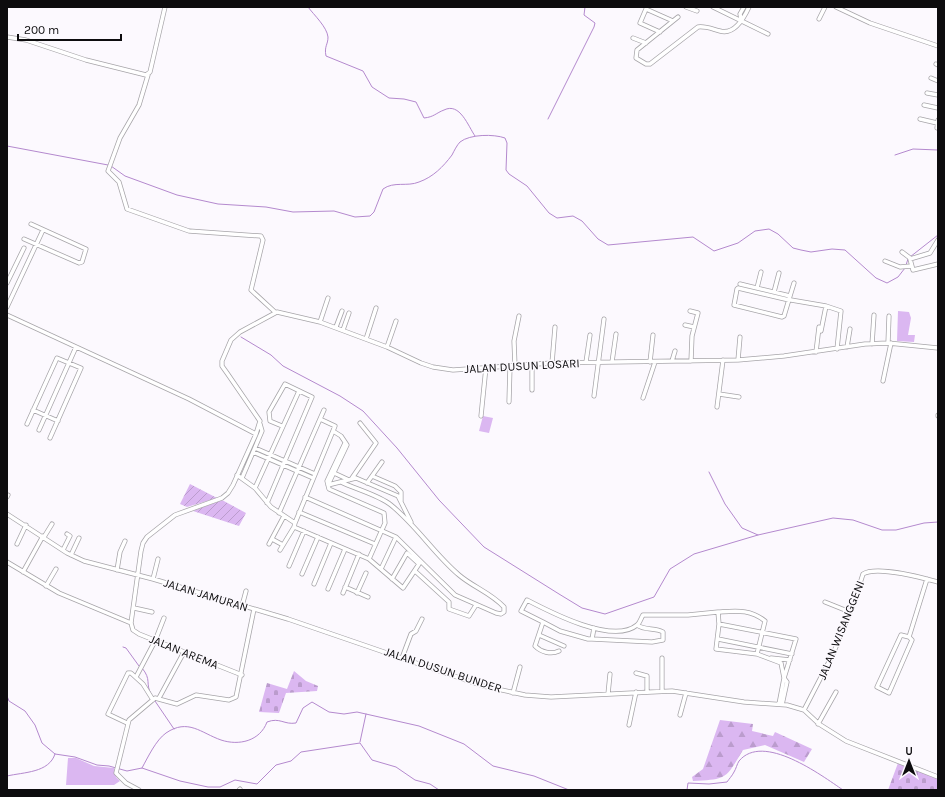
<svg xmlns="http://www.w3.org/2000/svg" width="945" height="797" font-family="Karla,sans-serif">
<defs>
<pattern id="forest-firs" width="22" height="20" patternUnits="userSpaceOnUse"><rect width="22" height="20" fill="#dbb7f1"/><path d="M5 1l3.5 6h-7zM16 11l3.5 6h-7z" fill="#bb9ccd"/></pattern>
<pattern id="cemetery-stones" width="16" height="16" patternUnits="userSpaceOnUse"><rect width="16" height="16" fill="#dbb7f1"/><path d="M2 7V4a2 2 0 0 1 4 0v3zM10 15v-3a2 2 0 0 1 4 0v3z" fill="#bb9ccd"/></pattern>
<pattern id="garden-furrows" width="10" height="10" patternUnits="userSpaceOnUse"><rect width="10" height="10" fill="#dbb7f1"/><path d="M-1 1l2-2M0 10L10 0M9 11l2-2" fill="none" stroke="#bb9ccd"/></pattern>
</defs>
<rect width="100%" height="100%" fill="#fcf9fe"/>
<path fill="url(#forest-firs)" d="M 720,720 L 753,724 L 752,731 L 773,736 L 775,732 L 812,749 L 804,762 L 765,745 L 743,750 C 725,780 727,779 693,781 L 692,777 L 703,769 Z"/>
<path fill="url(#cemetery-stones)" d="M 294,671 L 306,681 L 318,686 L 317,691 L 286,693 L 279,713 L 259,712 L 267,683 L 287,689 Z
M 898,763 L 938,779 L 938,790 L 888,790 Z"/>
<path fill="url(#garden-furrows)" d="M 190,484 L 217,498 L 187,507 L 180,504 Z
M 222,500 L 246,513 L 239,526 L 193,511 Z"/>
<path fill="#dbb7f1" d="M 898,311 L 909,312 L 911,318 L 908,335 L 915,335 L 914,342 L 897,341 Z
M 483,416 L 493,418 L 489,433 L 479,431 Z
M 68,758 L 76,758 L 94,766 L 114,768 L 116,777 L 120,781 L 114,785 L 66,785 Z"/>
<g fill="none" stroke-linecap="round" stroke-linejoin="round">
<path stroke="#b489ce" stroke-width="1" d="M 308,7 C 314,15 327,27 328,37 C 328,45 324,46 326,56 L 363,71 L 372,87 L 389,98 L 404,99 L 416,102 L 424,118 C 434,117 436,113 444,110 C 460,102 468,126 475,136
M 548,119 L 594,27 L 595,23 L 584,15 L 585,7
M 7,146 L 108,165
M 895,155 L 913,149 L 938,150
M 111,166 L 125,176 L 177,195 L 218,204 L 266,207 L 293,212 L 334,211 L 355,217 L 370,216 L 374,212 L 383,189 C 394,181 407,187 419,182 C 433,177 443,167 452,155 C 454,151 457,145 460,142 C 470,134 494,134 505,138 L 507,143 L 506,170 L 509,174 L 527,186 L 549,213 L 557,218 L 573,216 L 582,221 L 598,239 L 608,245 L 693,237 L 714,251 L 738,243 L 755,231 L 769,229 L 778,234 L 793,248 L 801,250 L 811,252 L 832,249 L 845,250 L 876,278 L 887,283 L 898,277 L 905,268
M 910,257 L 938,235
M 906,265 L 908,259
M 241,337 L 271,355 L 283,366 L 340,396 L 363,411 L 397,448 L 439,500 L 484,547 L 559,594 L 582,608 L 605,614 L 654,597 L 670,569 L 694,554 L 758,535
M 709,472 L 725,504 L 742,528 L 758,535 L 833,518 L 853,520 L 882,530 L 896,530 L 924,523 L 938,522
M 123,647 L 126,648 L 139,666
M 142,668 C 152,680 145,683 151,694
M 7,696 L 9,701 L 25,711 L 35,725 L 42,743 L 55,754 L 75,757 L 97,765 L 109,766 L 127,771 L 142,768 L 180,781 L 208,787 L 220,787 L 235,780 L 257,784 L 276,765 L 291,761 L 301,752 L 360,743 L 372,760 L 396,767 L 415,780 L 430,784 L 439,790
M 155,701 L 174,729
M 360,742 L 366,714
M 142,768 C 148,757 156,740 166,733 C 188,718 201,733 221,740 C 239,746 260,741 267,722 C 280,717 284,725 296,723 L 303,708 L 312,702 L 329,712 L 344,714 L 357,712 L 419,726 L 464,744 L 493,766 L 534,776 L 569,790
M 7,776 C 24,772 49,773 55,754
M 687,790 L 688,783 L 709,784 L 727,782 C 729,779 732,776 734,772 C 736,769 737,764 739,761 C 763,732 821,775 843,790"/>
<defs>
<path id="street" d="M 686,7 L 697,11
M 713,7 L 768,34
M 836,7 L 870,23 L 938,46
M 678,17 L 637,50 L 636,58 L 646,64 L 650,64 L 698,27 C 706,26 712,29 720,31 C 734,35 744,18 749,7
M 741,19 L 740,14 L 744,7
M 819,19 L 825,7
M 660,32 L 640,23 L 646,9 L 673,21
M 7,37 L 26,40 L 86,60 L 146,75 L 150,72 L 165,7
M 633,38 L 646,43
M 936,64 L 938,65
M 148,75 L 139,105 L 120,138 L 108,171 L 119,182 L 127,209 L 189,231 L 261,236 L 263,240 L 251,290 L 275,312
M 931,78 L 938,81
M 927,93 L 938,95
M 924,105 L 938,108
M 920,119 L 937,123
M 937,128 L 938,120
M 24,239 L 79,263 L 82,262 L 86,249 L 31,224
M 938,240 L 930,253 L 910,259 L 913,270 L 938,264
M 902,252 L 910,258
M 885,261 L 900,267 L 911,266
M 7,283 L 24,248
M 740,284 L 790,296 L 784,316 L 782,317 L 734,305 L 737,289 L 738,288 L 789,300 L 791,300 L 826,306
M 757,288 L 761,272
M 774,292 L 779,273
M 790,296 L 794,283
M 7,307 L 43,230
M 690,311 L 698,313 L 692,336 L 691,361
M 7,315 L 189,399 L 256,434
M 320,322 L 328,298
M 685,325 L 694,327
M 336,327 L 342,311
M 343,330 L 349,313
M 821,331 L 826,306 L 841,311 L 837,349
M 366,339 L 376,308
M 888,343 L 889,316
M 872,344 L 874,315
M 387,347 L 396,321
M 847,347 L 850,329
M 816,352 L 819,327
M 738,360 L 740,337
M 672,361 L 675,351
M 586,362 L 590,335
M 612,362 L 616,334
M 650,362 L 653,335
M 552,363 L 555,327
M 515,366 L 514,341 L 519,316
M 883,381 L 891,343
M 532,390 L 532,364
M 719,394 L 739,397
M 594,396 L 604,319
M 643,398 L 655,362
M 509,402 L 510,366
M 717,407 L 723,360
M 33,410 L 58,421
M 938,415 L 938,416
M 481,416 L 486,367
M 320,419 L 324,410
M 27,424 L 57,358 L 81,368 L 50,438
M 39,430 L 76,347
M 345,443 L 327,481 L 329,489 L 384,513 L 385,523 L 369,559
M 255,448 L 315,474
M 253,452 L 313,478
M 334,473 L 349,480
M 237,475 L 255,488 L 271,507 L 295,523 L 294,527 L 369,559 L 403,588 L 419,564 L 407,553 L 392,579
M 372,476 L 395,486 L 401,492 L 401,501
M 242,478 L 262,431 L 260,424
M 352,478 L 376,443 L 360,423
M 367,483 L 382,462
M 328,485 L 356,478 L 398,496 L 411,522
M 328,485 L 347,445 L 341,436 L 333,431
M 255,488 L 299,391
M 7,497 L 8,495
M 305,497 L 396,537 L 455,595 L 496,613 L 501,614 L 504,612 L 504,607 C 491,593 473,587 459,575 C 434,554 417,526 391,505 C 379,495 355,489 341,482
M 267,503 L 312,397 L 285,384 L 269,412 L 270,421 L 282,426
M 299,512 L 375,544
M 279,513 L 320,419 L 335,426 L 295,523
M 7,514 L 67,553 L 84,561 L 153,579 L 288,619 L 483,686 L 525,695 L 551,697 L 672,691 L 744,702 L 787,705 L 804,710 L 819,724 L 846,741 L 938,777
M 44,537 L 52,524
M 272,539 L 283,545
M 17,544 L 26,525
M 269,544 L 284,516
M 63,550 L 70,536 L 67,534
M 280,550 L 294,527
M 71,555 L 79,538
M 7,562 L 59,593 L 131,623
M 289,566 L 304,531
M 381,569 L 396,537
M 117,570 L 120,552 L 125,541
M 415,571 L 449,602 L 449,609 L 469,616 L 476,605
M 23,572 L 43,536
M 302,574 L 318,537
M 153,579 L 158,559
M 314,584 L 331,543
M 46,586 L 56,569
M 345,587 L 368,597
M 328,589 L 345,549
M 343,593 L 359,554
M 357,593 L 366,573
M 825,602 L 850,612
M 242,606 L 246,591
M 134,608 L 152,612
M 543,622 L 560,631 L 588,639 L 592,639 L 594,628
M 719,624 L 796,639 L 784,678 L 787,682 L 782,705
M 539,635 L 564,646
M 909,637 L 912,640 L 889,693 L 877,687 L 901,635 L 909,637 L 927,579
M 592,639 L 652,642 L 663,640 L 663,632 C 655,627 645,631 637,625
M 718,639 L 792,654
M 155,641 L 164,618
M 559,651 C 551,655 541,652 535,646 L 543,622 L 521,611 L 527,600 C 550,612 613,645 637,625 C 640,623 641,618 643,615 L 688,615 L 718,612
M 757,654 L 765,621 C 750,609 737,611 718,612 L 719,624 L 716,649 L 757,654 L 781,663 L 784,678 L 779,704
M 402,658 L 411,634 L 416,631 L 422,619
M 662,658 L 662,691
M 771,658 L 790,660
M 636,673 L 647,676 L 647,691
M 242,675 L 139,634 L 133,630 L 131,623 L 141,551 L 143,543 L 147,537 L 175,515 L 222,498 L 228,493 L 233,485 L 256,434 L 260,421 L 227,373 L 222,366 L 222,361 L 231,340 L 240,332 L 277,312 L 320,322 L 387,347 L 421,363 L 433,367 L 453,370 L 552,363 L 738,360 L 784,356 L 865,344 L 888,343 L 938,348
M 136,677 L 155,641
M 513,693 L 520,667
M 608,694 L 610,674
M 159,698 L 184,652
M 804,710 L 833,654 L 854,602 L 863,574 C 877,565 923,578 938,582
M 680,715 L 686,693
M 127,723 L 108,714 L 128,673 L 131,673 L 143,684 L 153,700
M 818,724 L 836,692
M 629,725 L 636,692
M 139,790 L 126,783 L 116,773 L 129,720 L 155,698 L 177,704 L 196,695 L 229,700 L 236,697 L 254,609
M 239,790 L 240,789"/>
</defs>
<use href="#street" stroke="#a7a5a9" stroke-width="5"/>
<use href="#street" stroke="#fff" stroke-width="3.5"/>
</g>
<g text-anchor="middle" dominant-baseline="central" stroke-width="3" stroke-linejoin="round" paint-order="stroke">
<g font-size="12" fill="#0d0c0e" stroke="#fcf9fe">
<text transform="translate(522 366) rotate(-3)">JALAN DUSUN LOSARI</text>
<text transform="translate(206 595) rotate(17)">JALAN JAMURAN</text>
<text transform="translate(841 630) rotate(-68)">JALAN WISANGGENI</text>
<text transform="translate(184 652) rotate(22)">JALAN AREMA</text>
<text transform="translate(443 670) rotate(18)">JALAN DUSUN BUNDER</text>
</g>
</g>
<rect width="945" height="797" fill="none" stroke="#0d0c0e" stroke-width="16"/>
<g transform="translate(909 761)" stroke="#fcf9fe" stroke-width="3" paint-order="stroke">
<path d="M0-3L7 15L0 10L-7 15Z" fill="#0d0c0e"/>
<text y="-6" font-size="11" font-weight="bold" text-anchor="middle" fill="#0d0c0e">U</text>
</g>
<path d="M18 34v6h103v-6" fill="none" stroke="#0d0c0e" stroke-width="2"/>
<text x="24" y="34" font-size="12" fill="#0d0c0e" stroke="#fcf9fe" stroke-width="3" paint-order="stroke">200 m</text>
</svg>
